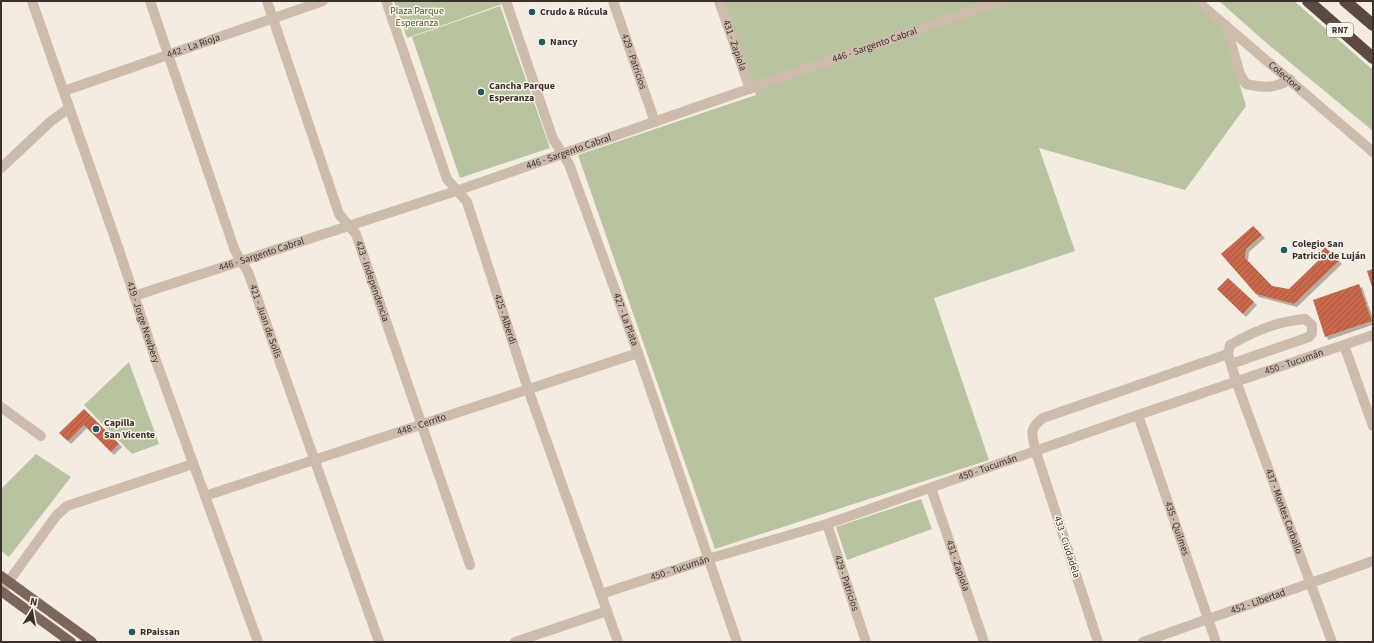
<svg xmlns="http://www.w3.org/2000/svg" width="1374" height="643" font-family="'Source Sans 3',sans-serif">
<defs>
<pattern id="building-hatch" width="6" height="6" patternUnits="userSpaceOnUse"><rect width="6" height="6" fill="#c8694b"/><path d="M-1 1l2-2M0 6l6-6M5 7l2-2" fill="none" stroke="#a4573f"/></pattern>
<filter id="shadow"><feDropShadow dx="3" dy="3" stdDeviation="0" flood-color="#0004"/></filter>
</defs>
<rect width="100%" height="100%" fill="#f4ebe1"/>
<path fill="#b8c4a0" d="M 394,1 L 501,1 L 502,4 L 407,38 Z
M 723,1 L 1192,1 L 1222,23 L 1246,106 L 1185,190 L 1039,148 L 1075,251 L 934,298 L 989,460 L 715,549 L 578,155 L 756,95 Z
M 1219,1 L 1294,1 L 1373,70 L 1373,131 L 1270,46 Z
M 500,6 L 550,148 L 460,178 L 412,37 Z
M 129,362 L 159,444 L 132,454 L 84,405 Z
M 36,454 L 71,477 L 9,557 L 1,551 L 1,489 Z
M 921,499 L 932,529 L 847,560 L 836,527 Z"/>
<path fill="url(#building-hatch)" filter="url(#shadow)" d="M 1253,226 L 1262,235 L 1246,249 L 1245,258 L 1272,286 L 1289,289 L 1323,256 L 1320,253 L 1325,247 L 1339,261 L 1294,304 L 1256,294 L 1221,254 Z
M 1373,269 L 1373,290 L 1367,271 Z
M 1228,278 L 1254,302 L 1243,314 L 1217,289 Z
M 1359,284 L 1372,321 L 1325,337 L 1313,300 Z
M 84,409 L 119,444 L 111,452 L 84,425 L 68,441 L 59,433 Z"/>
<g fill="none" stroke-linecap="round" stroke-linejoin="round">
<g stroke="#cdbbac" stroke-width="10">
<path id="s1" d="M 32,1 L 118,247 L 155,358 L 258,642"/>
<path id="s2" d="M 150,1 L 235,251 L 248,272 L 379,642"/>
<path id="s3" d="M 267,1 L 339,214 L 356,234 L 470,565"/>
<path id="s4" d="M 386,1 L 447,179 L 467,202 L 528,389 L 618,642"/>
<path id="s5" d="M 506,1 L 553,139 L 569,164 L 638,353 L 737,642"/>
<path id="s6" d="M 613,1 L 655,122"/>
<path id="s7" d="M 719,1 L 750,89"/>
<path id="s8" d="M 1197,1 L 1373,152"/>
<path d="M 1226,25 L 1240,74 L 1246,84 C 1264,88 1274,89 1290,79"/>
<path id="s9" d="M 64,91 L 323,1"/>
<path d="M 1,168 L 50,122 L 69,108"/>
<path id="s10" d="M 134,296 L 456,191 L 1001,1"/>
<path d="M 1344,345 L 1373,426"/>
<path id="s11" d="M 1231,364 L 1309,337 L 1312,333 L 1312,325 L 1305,319 C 1279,321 1252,332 1230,345 L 1228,354 L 1236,381 L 1332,642"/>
<path d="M 1,407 L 41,436"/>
<path id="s12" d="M 1138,415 L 1216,642"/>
<path id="s13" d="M 931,488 L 984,642"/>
<path id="s14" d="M 205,496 L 638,353"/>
<path id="s15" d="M 827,524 L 866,642"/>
<path d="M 1,592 L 56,516 L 67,506 L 193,464"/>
<path id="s16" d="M 601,594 L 708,559 L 827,524 L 1138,415 L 1373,335"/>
<path d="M 515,642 L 607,611"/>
<path d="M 1098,642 L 1036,452 C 1032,435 1028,429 1043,418 L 1228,354"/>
<path id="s17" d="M 1143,642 L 1373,561"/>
</g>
<path stroke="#7d675c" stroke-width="10" d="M 1,576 L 92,642
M 1,591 L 71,642"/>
<path stroke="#5c4a42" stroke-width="12" d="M 1308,1 L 1373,58
M 1345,1 L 1373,25"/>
</g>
<g fill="#1f5a5e" stroke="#fbf5ee" stroke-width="1.5">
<circle cx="532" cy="12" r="4"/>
<circle cx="542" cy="42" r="4"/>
<circle cx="481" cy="92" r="4"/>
<circle cx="1284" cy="250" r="4"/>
<circle cx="96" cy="429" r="4"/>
<circle cx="132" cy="632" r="4"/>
</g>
<g text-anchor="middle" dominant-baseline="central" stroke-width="3" stroke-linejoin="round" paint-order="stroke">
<rect fill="#fbf5ee" stroke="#756b66" stroke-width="1" x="1327" y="23" width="26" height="14" rx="3"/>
<g font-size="9" font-weight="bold" fill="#3b302b">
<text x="1340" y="30">RN7</text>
</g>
<g font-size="10" fill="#4a5a2e" stroke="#fbf5ee">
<text x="417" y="11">Plaza Parque<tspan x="417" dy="12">Esperanza</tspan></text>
</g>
<g font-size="10" font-weight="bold" fill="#3b302b" stroke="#fbf5ee" text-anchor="start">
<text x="540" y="12">Crudo &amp; Rúcula</text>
<text x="550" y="42">Nancy</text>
<text x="489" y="86">Cancha Parque<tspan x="489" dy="12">Esperanza</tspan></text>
<text x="1292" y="244">Colegio San<tspan x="1292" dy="12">Patricio de Luján</tspan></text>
<text x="104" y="423">Capilla<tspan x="104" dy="12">San Vicente</tspan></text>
<text x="140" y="632">RPaissan</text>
</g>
<g font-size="10" fill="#3b302b" stroke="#fbf5ee">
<text stroke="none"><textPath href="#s7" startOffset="47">431 - Zapiola</textPath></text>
<text stroke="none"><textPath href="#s10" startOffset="782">446 - Sargento Cabral</textPath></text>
<text stroke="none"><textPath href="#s9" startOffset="137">442 - La Rioja</textPath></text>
<text stroke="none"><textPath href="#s6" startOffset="64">429 - Patricios</textPath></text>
<text stroke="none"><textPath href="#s8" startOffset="116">Colectora</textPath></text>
<text stroke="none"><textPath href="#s10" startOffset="458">446 - Sargento Cabral</textPath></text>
<text stroke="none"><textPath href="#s10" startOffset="134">446 - Sargento Cabral</textPath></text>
<text stroke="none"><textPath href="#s3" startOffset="301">423 - Independencia</textPath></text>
<text stroke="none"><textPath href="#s4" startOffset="342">425 - Alberdi</textPath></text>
<text stroke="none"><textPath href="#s5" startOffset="341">427 - La Plata</textPath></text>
<text stroke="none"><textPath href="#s2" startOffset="341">421 - Juan de Solís</textPath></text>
<text stroke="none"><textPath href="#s1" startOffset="340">419 - Jorge Newbery</textPath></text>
<text stroke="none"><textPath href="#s16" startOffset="731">450 - Tucumán</textPath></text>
<text stroke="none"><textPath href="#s14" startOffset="228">448 - Cerrito</textPath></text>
<text stroke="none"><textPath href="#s16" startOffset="407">450 - Tucumán</textPath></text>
<text stroke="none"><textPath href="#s11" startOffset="361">437 - Montes Carballo</textPath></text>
<text stroke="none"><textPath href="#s12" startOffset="120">435 - Quilmes</textPath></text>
<text transform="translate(1067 547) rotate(72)">433 - Ciudadela</text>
<text stroke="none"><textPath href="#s13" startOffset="82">431 - Zapiola</textPath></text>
<text stroke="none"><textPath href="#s16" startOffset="83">450 - Tucumán</textPath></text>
<text stroke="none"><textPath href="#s15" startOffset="62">429 - Patricios</textPath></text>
<text stroke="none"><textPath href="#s17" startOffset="122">452 - Libertad</textPath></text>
</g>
</g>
<rect width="1374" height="643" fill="none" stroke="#3b302b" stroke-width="4"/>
<g transform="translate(32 611) rotate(11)" stroke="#fbf5ee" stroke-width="3" paint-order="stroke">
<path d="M0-3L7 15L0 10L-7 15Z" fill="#3b302b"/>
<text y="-6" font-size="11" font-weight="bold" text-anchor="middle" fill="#3b302b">N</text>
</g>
</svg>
